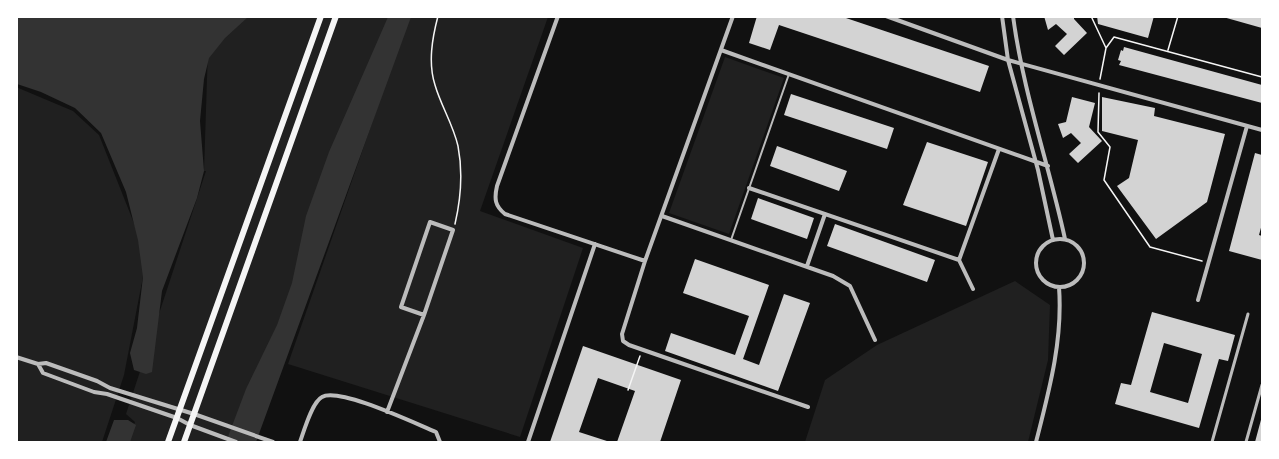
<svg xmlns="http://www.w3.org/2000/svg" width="1279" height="459" font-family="Commissioner,sans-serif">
<rect width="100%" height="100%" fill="#111"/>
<path fill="#202020" d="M 209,17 L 394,17 L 233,442 L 127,442 L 135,422 L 126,414 L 206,171 L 204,171 Z
M 409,17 L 548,17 L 480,211 L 583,248 L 520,437 L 288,364 Z
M 725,57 L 784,78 L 729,234 L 669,213 Z
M 16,87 L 73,111 L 99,135 L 147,256 L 124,375 L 102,442 L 17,442 Z
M 1015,281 L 1050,305 L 1048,360 L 1028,442 L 805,442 L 825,380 L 877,345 Z"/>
<path fill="#333" d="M 17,16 L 248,17 L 225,38 L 209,58 L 204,79 L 200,121 L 204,171 L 197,198 L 162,291 L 152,372 L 146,374 L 134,370 L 130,353 L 137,328 L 143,277 L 138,240 L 126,192 L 101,133 L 75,108 L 41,92 L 17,84 Z
M 388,17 L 411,17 L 256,442 L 226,442 L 246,389 L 277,325 L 292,283 L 306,216 L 329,152 Z
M 114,420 L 128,420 L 136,425 L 130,442 L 106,442 Z"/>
<path fill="#d3d3d3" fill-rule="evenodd" d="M 757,16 L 840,16 L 989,66 L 980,92 L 779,25 L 770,50 L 749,43 Z
M 1044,16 L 1074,16 L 1074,19 L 1087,33 L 1064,55 L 1055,46 L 1067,34 L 1056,24 L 1048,30 Z
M 1097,16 L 1154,16 L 1148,38 L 1098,24 Z
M 1262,16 L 1262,28 L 1223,17 L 1223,16 Z
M 1124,47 L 1262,85 L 1262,103 L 1119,65 L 1121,61 L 1118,60 L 1121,50 L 1123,51 Z
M 791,94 L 894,128 L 887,149 L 784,115 Z
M 1072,97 L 1095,103 L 1089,127 L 1102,141 L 1078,163 L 1069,154 L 1081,143 L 1071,133 L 1063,138 L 1058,124 L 1066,122 Z
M 1102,97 L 1155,108 L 1154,116 L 1225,134 L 1207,202 L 1156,239 L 1117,186 L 1129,178 L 1138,140 L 1102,131 Z
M 927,142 L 988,162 L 966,226 L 903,205 Z
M 777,146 L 847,171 L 839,191 L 770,166 Z
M 1255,153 L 1262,155 L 1262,224 L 1259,235 L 1262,236 L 1262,260 L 1229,251 Z
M 758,198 L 814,218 L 807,239 L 751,219 Z
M 835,224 L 935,260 L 927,282 L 827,246 Z
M 695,259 L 769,285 L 743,359 L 759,365 L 784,294 L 810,303 L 778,391 L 665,351 L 671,333 L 735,355 L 749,316 L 683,293 Z
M 1152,312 L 1235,335 L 1228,361 L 1219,359 L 1199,428 L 1115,404 L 1121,383 L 1131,385 ZM 1164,343 L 1202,354 L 1188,403 L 1150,392 Z
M 583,346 L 681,380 L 660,442 L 617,442 L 635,391 L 598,378 L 579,432 L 610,442 L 550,442 Z
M 1262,416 L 1262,442 L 1255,442 Z"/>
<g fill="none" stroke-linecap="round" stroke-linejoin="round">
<path stroke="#f5f5f5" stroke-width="1.5" d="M 438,16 C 432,39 428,63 435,85 C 441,106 453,124 458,146 C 463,172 461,198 455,224
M 1091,16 L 1106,48
M 1168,50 L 1178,16
M 1100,79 L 1106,48 L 1114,37 L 1262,77
M 1099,93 L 1098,132 L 1110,147 L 1104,180 L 1150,247 L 1202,261
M 628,390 L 640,356"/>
<path stroke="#bcbcbc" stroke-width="2" d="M 731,240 L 789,74"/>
<path stroke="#bcbcbc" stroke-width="3" d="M 1212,442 L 1248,314
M 1246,442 L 1262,385"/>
<path stroke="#bcbcbc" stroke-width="4" d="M 558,16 L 497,186 C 494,199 495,206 505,214 L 645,261
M 733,16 L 645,261 L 622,334 L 623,341 L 629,345 L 808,407
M 886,16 L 1008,60 L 1262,130
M 1002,16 L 1008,60 L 1038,170 L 1053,240
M 1013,16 C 1023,92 1049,165 1065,239
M 721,50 L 1048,166
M 749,188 L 959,260
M 662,216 L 833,276 L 850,286 L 875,340
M1036 263a24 24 0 1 1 48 0a24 24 0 1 1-48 0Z
M 807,266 L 825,214
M 973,289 L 959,260 L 999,149
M 1198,300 L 1247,126
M 16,357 L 38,364 L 46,363 L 97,381 L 110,388 L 194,414 L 273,442
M 38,364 L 43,373 L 94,392 L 107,394 L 177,418 L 190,425 L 236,442
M 387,412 L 424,315 L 453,230 L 430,222 L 401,307 L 424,315
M 300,442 C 304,431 312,402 322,397 C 339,387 416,424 436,432 L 440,442
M 528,442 L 595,244
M 1036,442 C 1049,391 1063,340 1059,287"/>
<path stroke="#f5f5f5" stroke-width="6" d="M 168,442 L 321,16
M 184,442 L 336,16"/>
</g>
<rect width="1279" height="459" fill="none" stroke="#ffffff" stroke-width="36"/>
</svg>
